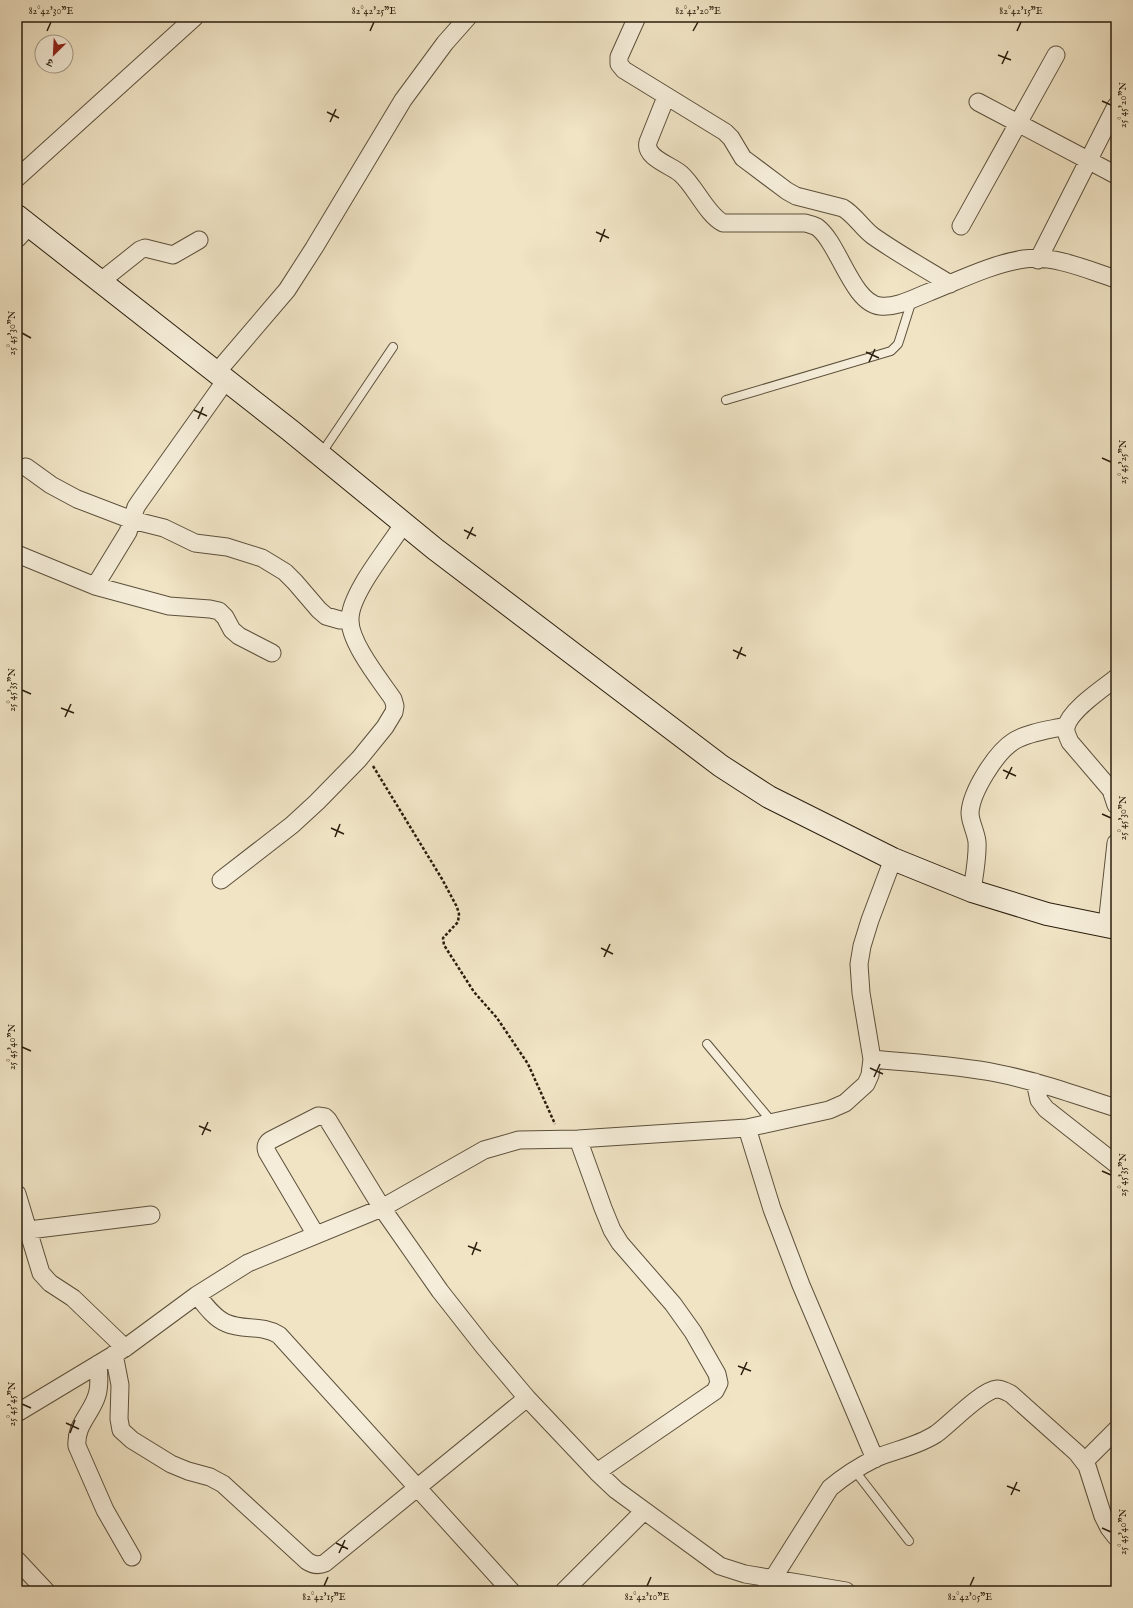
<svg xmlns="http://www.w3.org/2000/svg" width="1133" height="1608" font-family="'IM FELL English','Noto Serif Devanagari',serif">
<rect width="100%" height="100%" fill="#f0e4c5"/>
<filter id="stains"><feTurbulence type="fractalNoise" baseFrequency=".005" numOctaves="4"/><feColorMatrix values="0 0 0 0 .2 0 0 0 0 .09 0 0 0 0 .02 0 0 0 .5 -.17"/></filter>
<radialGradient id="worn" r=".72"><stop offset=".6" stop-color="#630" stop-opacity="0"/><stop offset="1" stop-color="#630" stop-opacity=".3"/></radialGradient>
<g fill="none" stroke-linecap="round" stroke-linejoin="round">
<defs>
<path id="lane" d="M 726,400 L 891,351 L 898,344 L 900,338 L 912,300
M 321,454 L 393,347
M 707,1044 L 773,1123
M 855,1471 L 909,1541"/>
<path id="street" d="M 637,17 L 619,57 L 619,64 L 624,70 L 725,132 L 731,138 L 743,158 L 787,191 L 796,196 L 843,208 C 855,215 862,228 873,236 C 897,253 924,268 950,284
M 666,97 L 648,142 C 644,158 671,165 681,174 C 695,186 707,215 723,223 L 805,223 C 809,224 813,225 817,227 C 839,243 852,303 880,306 C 896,308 912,299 927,293 C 958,281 991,264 1024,259 C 1055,255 1088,270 1116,279
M 978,102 L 1116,175
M 17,178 L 195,17
M 961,226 L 1056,55
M 17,239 L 29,226
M 1038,260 L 1116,106
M 101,281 L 140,250 L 145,248 L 173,255 L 199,240
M 217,372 L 287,290 L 314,248 L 403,100 L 445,43 L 468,17
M 26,467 L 51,485 L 77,499 L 132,520 L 164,528 L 195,543 L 227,547 L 262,558 L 285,572 L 295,582 L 319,610 L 326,616 L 340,620 L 350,619
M 17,554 L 95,586 L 169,606 L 210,609 L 219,611 L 225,617 L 232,630 L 239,636 L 272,653
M 95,586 L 128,532 L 136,507 L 140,501 L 226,380
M 1116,678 C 1102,689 1070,710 1066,727 C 1065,732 1068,737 1070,742 L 1111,790 L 1116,805
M 221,880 L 292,825 L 317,802 L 359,759 L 385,727 L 394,712 L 395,706 L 393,699 C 380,680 349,642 350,619 C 350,593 390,546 404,523
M 972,891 C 974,877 978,856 977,842 C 976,832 970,822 970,813 C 971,792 996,752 1014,741 C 1029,732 1049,730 1066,726
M 1107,925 L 1116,843
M 872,1059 C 913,1063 955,1065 996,1073 C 1037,1081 1076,1095 1116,1108
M 1035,1082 L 1039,1100 L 1046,1109 L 1116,1164
M 747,1128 L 772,1209 L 801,1285 L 875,1459
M 578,1139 L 603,1208 L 612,1230 L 620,1243 L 673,1304 L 693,1332 L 717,1374 L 719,1383 L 715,1391 L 597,1472
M 17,1194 L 41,1273 L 50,1283 L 73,1298 L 125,1348
M 29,1230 L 151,1215
M 316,1235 L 267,1152 C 265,1147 266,1143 271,1140 L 318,1116 L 325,1117 L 328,1120 L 382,1208 L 440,1291 L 484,1347 L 527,1398 L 597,1472 L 616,1490 L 720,1566 L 745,1574 L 846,1591
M 197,1295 C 205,1305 214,1318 226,1323 C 244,1331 261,1324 279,1335 L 511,1591
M 114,1354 L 120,1385 L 119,1419 L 121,1430 L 132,1440 L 171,1464 L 188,1471 L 210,1477 L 223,1484 L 307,1561 C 313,1565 318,1566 325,1563 L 527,1398
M 98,1364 C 99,1374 100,1385 97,1395 C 92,1413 75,1425 77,1446 L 105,1510 L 132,1557
M 17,1413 L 125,1348 L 197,1295 L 248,1263 L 382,1208 L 484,1150 L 519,1140 L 578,1139 L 747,1128 L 829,1110 L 845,1103 L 866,1084 L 870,1075 L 872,1059 L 861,993 L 859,964 L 862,946 L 870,920 L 893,859
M 1084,1462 L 1116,1430
M 17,1560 L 46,1591
M 564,1591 L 644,1511
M 765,1591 L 830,1488 C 843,1477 860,1466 876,1458 C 895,1450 918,1446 936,1434 C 950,1424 982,1390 997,1389 C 1002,1389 1007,1392 1011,1394 L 1077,1453 L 1087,1466 L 1103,1516 L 1109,1528 L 1116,1537"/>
<path id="secondary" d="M 17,216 L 291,431 L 435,549 L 721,766 L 769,797 L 893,859 L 972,891 L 1047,914 L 1116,928"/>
</defs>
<use href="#lane" stroke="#5c503b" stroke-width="10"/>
<use href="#street" stroke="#5c503b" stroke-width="19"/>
<use href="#secondary" stroke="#2a1e0d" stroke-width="24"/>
<path stroke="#2a1e0d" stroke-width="2.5" stroke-dasharray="3 2" stroke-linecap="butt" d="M 373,766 L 442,879 L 457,907 L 459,914 L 458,922 L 443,938 L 444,945 L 474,992 L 497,1018 L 528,1064 L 555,1124"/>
<use href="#lane" stroke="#f5edd9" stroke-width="8"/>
<use href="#street" stroke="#f5edd9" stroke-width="17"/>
<use href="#secondary" stroke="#f5edd9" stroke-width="22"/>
</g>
<path fill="none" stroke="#2a1e0d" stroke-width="1.5" d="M 47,31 L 51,22M 370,31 L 374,22M 693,31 L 698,22M 1017,31 L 1021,22M 998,55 L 1011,60M 1002,64 L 1008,51M 1102,101 L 1111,105M 327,112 L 339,118M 330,122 L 336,109M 596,232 L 609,238M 600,242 L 605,229M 22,333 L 31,338M 866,352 L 879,358M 869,362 L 875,349M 194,410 L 207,416M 198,419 L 203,407M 1102,458 L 1111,462M 464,530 L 476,536M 467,539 L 473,527M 733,650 L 746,656M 737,659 L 742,647M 22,690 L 31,694M 61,708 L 74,713M 65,717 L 71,704M 1003,770 L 1016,776M 1006,779 L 1012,767M 1102,814 L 1111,818M 331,828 L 344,834M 335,837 L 340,824M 601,948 L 613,954M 604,957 L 610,944M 22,1047 L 31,1051M 870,1068 L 883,1074M 874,1077 L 880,1064M 199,1126 L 211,1131M 202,1135 L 208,1122M 1102,1171 L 1111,1175M 468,1246 L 481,1251M 472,1255 L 477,1242M 738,1366 L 751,1371M 741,1375 L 747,1362M 22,1404 L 31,1408M 66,1423 L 79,1429M 70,1433 L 75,1420M 1007,1486 L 1020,1491M 1011,1495 L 1017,1482M 1102,1528 L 1111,1532M 336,1543 L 348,1549M 339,1553 L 345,1540M 324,1586 L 328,1577M 647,1586 L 651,1577M 970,1586 L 974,1577"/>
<rect width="1133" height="1608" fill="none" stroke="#f0e4c5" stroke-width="44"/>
<g transform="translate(54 54) rotate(204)"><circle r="19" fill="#f5edd9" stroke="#a49a87"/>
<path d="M0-3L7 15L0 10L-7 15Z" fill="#8f2418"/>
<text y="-6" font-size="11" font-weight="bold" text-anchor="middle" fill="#2a1e0d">उ</text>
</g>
<rect x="22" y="22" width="1089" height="1564" fill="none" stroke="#2a1e0d" stroke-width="1.5"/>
<g font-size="10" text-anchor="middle" fill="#2a1e0d">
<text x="51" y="14">82°42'30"E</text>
<text x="374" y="14">82°42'25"E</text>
<text x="698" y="14">82°42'20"E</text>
<text x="1021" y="14">82°42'15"E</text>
<text transform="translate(1122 105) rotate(-90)" y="4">25°45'20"N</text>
<text transform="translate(11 333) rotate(-90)" y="4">25°45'30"N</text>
<text transform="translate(1122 462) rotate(-90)" y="4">25°45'25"N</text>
<text transform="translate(11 690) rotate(-90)" y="4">25°45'35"N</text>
<text transform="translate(1122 818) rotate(-90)" y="4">25°45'30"N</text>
<text transform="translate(11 1047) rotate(-90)" y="4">25°45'40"N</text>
<text transform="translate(1122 1175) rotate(-90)" y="4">25°45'35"N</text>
<text transform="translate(11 1404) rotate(-90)" y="4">25°45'45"N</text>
<text transform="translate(1122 1532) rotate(-90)" y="4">25°45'40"N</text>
<text x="324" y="1600">82°42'15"E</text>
<text x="647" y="1600">82°42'10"E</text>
<text x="970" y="1600">82°42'05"E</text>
</g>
<rect width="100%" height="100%" filter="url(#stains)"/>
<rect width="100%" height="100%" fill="url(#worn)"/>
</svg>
